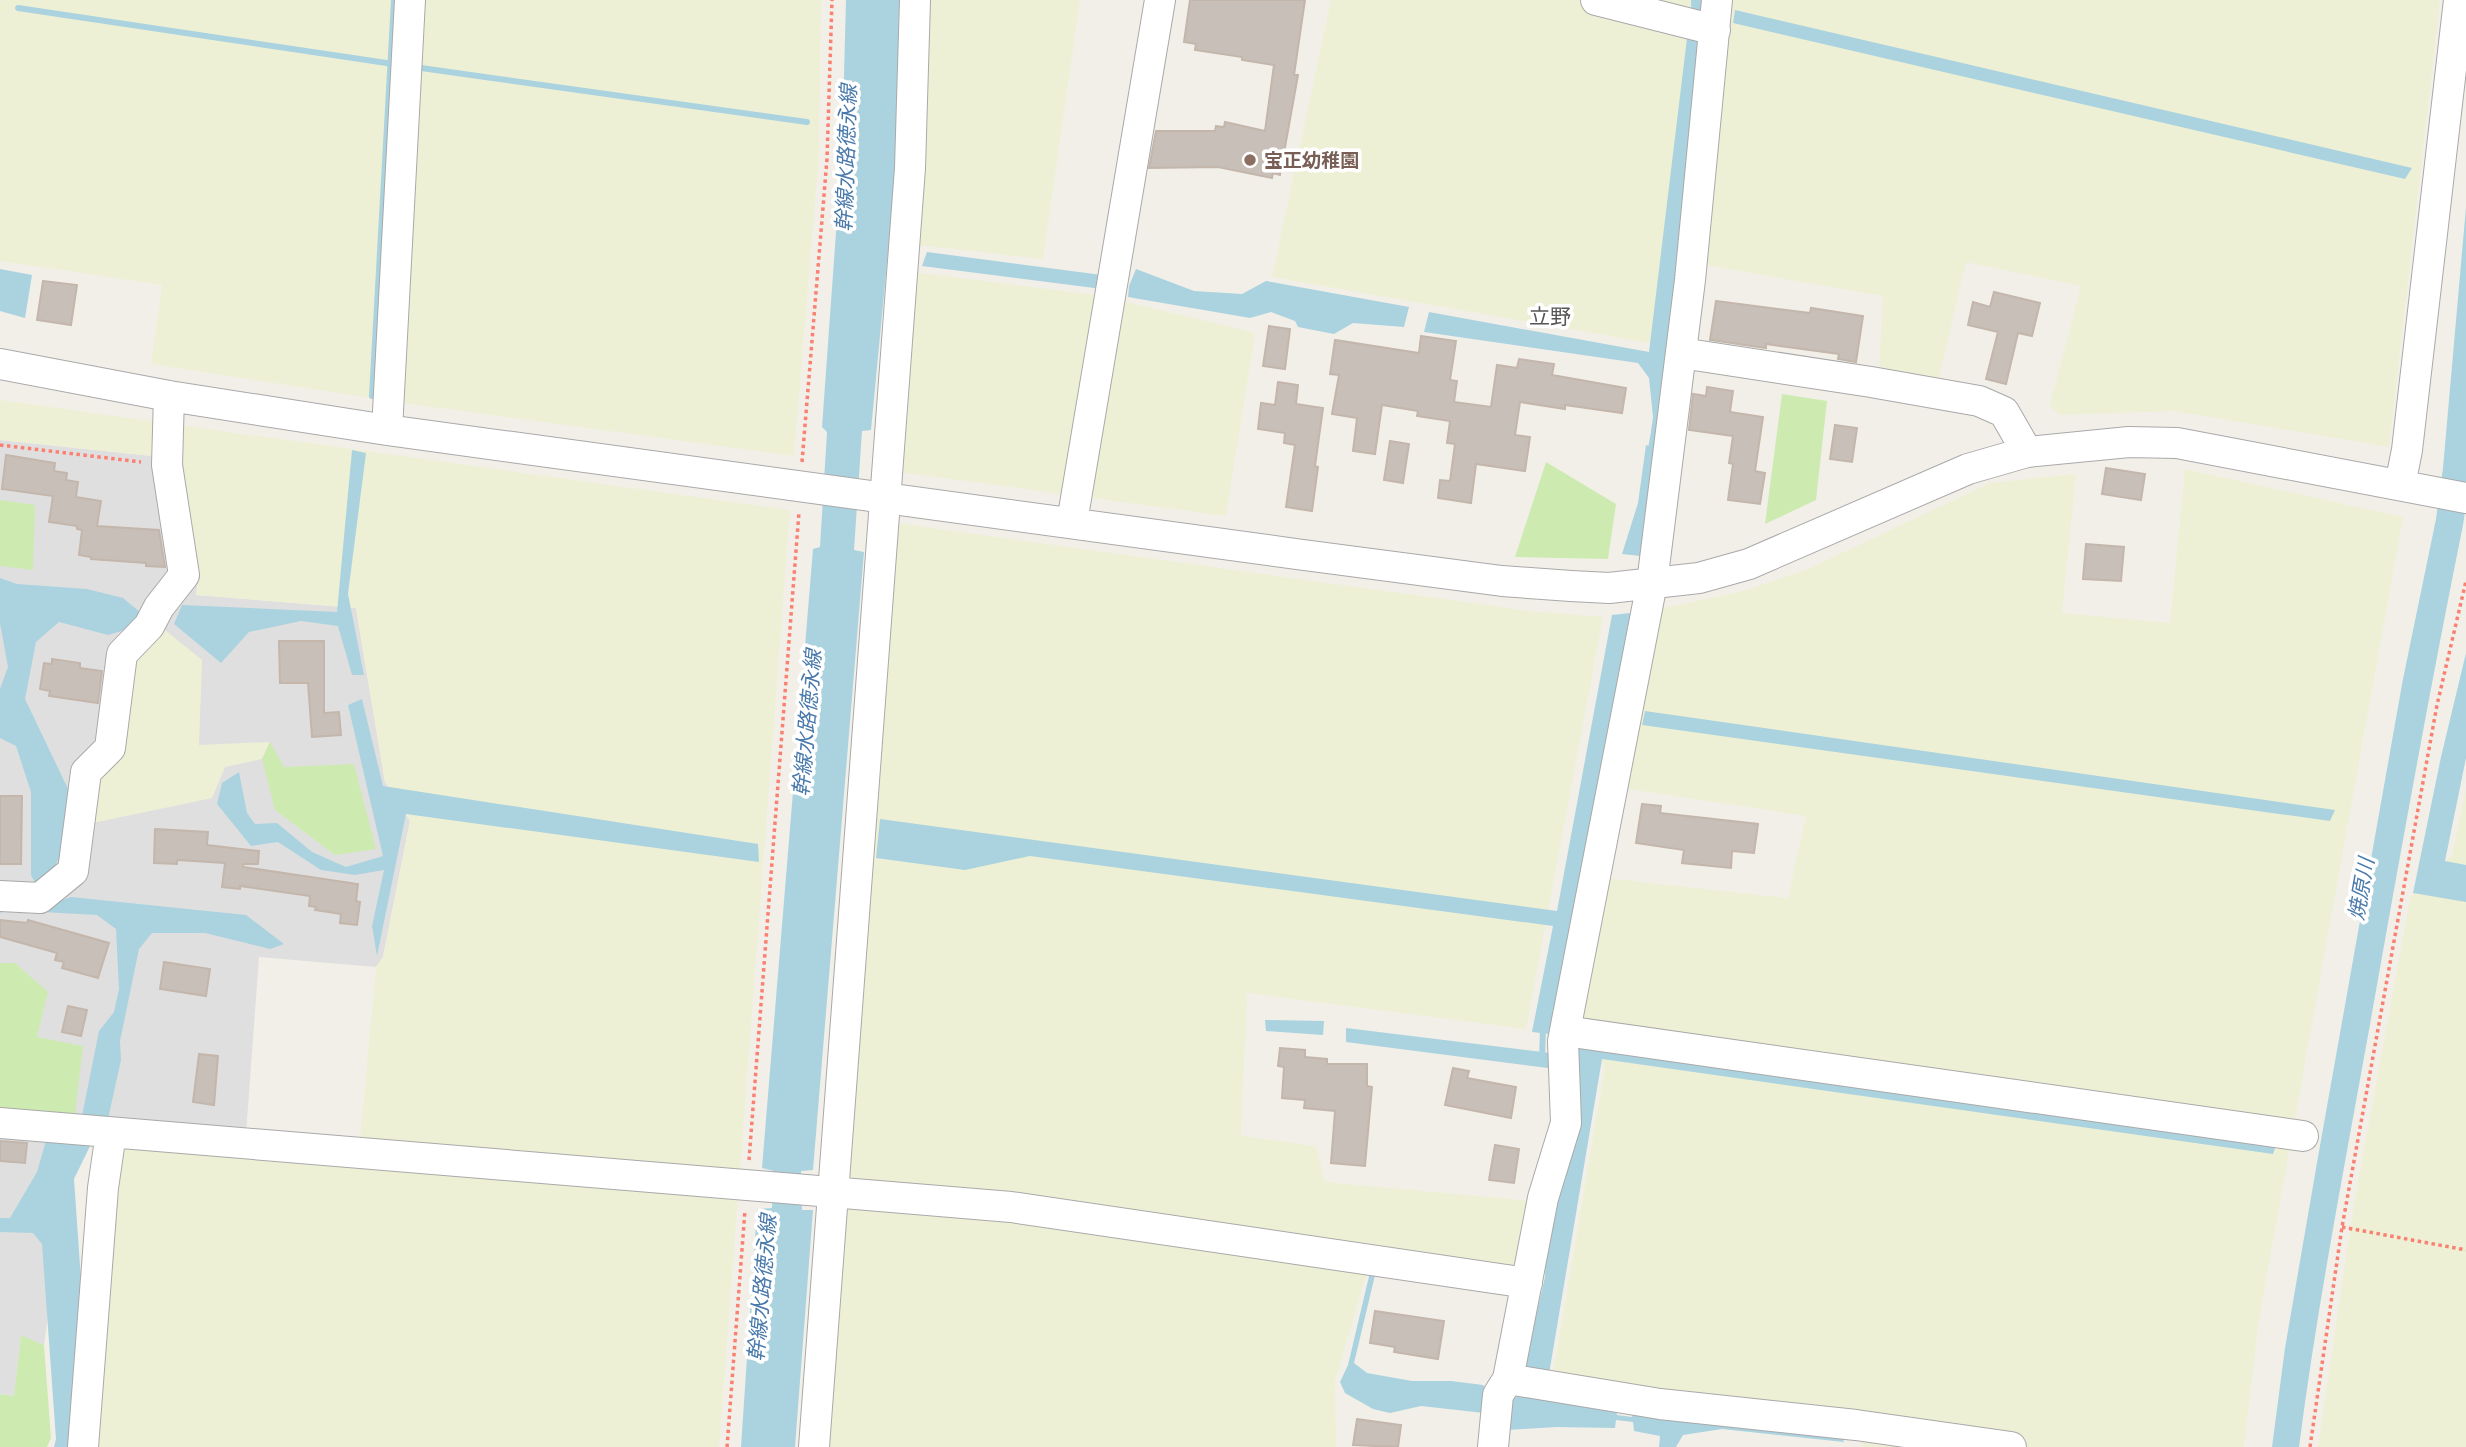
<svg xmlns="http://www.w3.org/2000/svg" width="2466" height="1447" font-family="'PT Sans','Noto Sans JP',sans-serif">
<rect width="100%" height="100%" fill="#f2efe9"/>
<path fill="#e0dfdf" d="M 0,440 L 181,459 L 199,568 L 197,595 L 356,608 L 385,782 L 410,821 L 383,957 L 376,967 L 259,957 L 246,1134 L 74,1122 L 44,1345 L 21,1336 L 14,1396 L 0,1394 Z"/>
<path fill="#eef0d5" d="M 0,0 L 821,0 L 819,154 L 794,456 L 403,403 L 151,364 L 162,285 L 0,261 Z
M 928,0 L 1080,0 L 1043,259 L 917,245 Z
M 1331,0 L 2440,0 L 2389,447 L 2174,411 L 2059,415 L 2050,405 L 2081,286 L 1966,262 L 1938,381 L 1879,371 L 1883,296 L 1699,264 L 1649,343 L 1272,277 Z
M 913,272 L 1103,296 L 1255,333 L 1226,516 L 898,472 Z
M 0,400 L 790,510 L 719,1447 L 96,1447 L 121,1145 L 358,1162 L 376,967 L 383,957 L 410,821 L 385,782 L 356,608 L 196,595 L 199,568 L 181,459 L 0,440 Z
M 2185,469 L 2403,517 L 2259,1319 L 2244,1447 L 1862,1447 L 1867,1418 L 1552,1381 L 1605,1067 L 1579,1021 L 1605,878 L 1788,898 L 1806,816 L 1621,788 L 1654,610 L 1744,591 L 1808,569 L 1990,483 L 2076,474 L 2062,613 L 2170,623 Z
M 896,523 L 1529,611 L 1603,617 L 1526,1029 L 1247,993 L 1241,1136 L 1316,1146 L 1325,1182 L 1531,1201 L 1522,1273 L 1373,1252 L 1335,1381 L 1336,1447 L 824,1447 Z
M 165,630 L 202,660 L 199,745 L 270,742 L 262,759 L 225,767 L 212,798 L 83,825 L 127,664 Z
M 2466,789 L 2466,1447 L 2318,1447 L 2352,1216 L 2410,898 L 2452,855 Z"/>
<path fill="#cdebb0" d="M 1782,394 L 1827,401 L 1816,500 L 1765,524 Z
M 1546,462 L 1616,504 L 1608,559 L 1515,557 Z
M 0,500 L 35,505 L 33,570 L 0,566 Z
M 270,742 L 284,767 L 354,764 L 376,849 L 335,855 L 275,810 L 262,759 Z
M 0,963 L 15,963 L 48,992 L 37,1037 L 83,1046 L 74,1122 L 0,1115 Z
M 21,1335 L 44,1345 L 51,1438 L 47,1447 L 0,1447 L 0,1394 L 14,1396 Z"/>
<path fill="#aad3df" d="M 846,0 L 899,0 L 897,158 L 871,430 L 862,431 L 854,550 L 864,552 L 813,1170 L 801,1171 L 802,1210 L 813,1210 L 795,1447 L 741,1447 L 757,1209 L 772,1208 L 774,1171 L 762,1168 L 813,549 L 820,547 L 827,432 L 822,427 L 842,149 Z
M 1691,0 L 1708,0 L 1705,43 L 1658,434 L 1651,432 L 1653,417 L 1649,378 L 1638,363 L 1424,332 L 1429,312 L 1649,352 L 1687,38 L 1692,39 Z
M 1735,10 L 2412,168 L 2405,179 L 1733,23 Z
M 2466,207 L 2466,505 L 2463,525 C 2429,693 2399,861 2369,1030 C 2344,1169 2317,1307 2299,1447 L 2272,1447 L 2285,1348 L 2318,1157 L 2403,679 L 2436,519 L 2443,468 Z
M 927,252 L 1102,275 L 1102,289 L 922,266 Z
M 0,269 L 32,275 L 25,318 L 0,311 Z
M 1136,269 L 1194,291 L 1242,294 L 1266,281 L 1409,307 L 1404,327 L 1353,323 L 1334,334 L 1298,327 L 1295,321 L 1271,312 L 1250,318 L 1128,297 L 1129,286 Z
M 1646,445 L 1655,448 L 1650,500 L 1640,556 L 1622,554 L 1638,503 Z
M 352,450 L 366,453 L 348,594 L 364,675 L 352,675 L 338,626 L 301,621 L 249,632 L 221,663 L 174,624 L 182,605 L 337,612 Z
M 0,578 L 17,584 L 87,589 L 123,598 L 141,613 L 132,628 L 108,635 L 59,622 L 36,642 L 25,699 L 70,793 L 63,851 L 52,871 L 37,887 L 31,875 L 31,792 L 16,746 L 0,738 L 0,689 L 8,667 L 0,623 Z
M 1630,613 L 1631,632 L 1551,1034 L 1532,1032 L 1553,926 L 1030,856 L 965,870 L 876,858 L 880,819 L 1557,911 L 1612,615 Z
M 2466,653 L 2466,758 L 2445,861 L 2466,865 L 2466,902 L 2413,893 L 2441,757 Z
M 362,699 L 383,786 L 758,844 L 759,862 L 406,814 L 377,956 L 372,926 L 384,870 L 355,875 L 321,870 L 278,842 L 251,846 L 217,804 L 222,783 L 239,772 L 247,813 L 255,824 L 277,823 L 312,852 L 346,867 L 383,856 L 348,705 Z
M 1645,711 L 2335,810 L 2330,821 L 1642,725 Z
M 71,897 L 246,915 L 284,944 L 270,949 L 205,933 L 152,933 L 139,949 L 120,1041 L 121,1060 L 108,1119 L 92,1142 L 74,1179 L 81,1280 L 71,1447 L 54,1447 L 56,1439 L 42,1244 L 33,1233 L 0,1232 L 0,1218 L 10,1218 L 37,1172 L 47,1137 L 78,1136 L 99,1031 L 114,1012 L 119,989 L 116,929 L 97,915 L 6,910 L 0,913 L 0,906 L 50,904 Z
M 1265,1020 L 1324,1021 L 1323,1035 L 1266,1031 Z
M 1346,1028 L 1574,1056 L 1581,1045 L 2276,1145 L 2273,1154 L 1602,1059 L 1549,1374 L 1616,1411 L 1617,1415 L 1632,1417 L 1633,1413 L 1841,1434 L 1844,1442 L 1722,1429 L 1683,1435 L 1676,1447 L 1659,1447 L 1660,1436 L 1634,1431 L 1633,1422 L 1616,1420 L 1615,1428 L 1557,1427 L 1507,1430 L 1484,1413 L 1421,1406 L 1390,1413 L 1373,1409 L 1345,1393 L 1340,1382 L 1348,1365 L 1370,1272 L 1376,1271 L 1354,1363 L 1367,1373 L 1412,1381 L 1451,1381 L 1483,1385 L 1489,1391 L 1505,1400 L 1517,1397 L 1534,1397 L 1525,1363 L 1545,1277 L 1546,1240 L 1558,1065 L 1548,1068 L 1346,1042 Z"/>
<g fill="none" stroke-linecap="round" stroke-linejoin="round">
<path stroke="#aad3df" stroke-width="6" d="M 18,8 L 400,65
M 414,67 L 807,122
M 372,396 L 394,0
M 1650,454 L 1655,427
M 1542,1059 L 1543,1028"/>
</g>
<path fill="#c7bfb8" stroke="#c4b6ab" stroke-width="2" d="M 1190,0 L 1305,0 L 1294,75 L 1298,75 L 1280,175 L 1273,173 L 1272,178 L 1218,167 L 1149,168 L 1156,131 L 1215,131 L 1216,126 L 1224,127 L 1225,122 L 1265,131 L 1274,65 L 1242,60 L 1242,57 L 1195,50 L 1196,44 L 1184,42 Z
M 43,281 L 77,285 L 71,325 L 37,320 Z
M 1994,292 L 2040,303 L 2032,336 L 2018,333 L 2006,384 L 1986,379 L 1998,332 L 1968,325 L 1973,302 L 1990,307 Z
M 1716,301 L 1810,313 L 1811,308 L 1863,316 L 1856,362 L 1838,359 L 1839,354 L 1766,344 L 1766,348 L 1710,340 Z
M 1269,326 L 1290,329 L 1285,369 L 1263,366 Z
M 1421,336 L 1456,341 L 1450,380 L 1457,381 L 1454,402 L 1491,407 L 1497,365 L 1517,368 L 1519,359 L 1554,364 L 1552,375 L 1626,388 L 1622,413 L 1565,405 L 1565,409 L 1520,402 L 1515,435 L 1530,437 L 1525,471 L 1476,464 L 1471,503 L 1438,498 L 1440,480 L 1450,481 L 1455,444 L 1447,443 L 1450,421 L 1417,416 L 1418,411 L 1382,405 L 1375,454 L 1353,451 L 1357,418 L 1332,414 L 1339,375 L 1330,374 L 1335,340 L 1419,353 Z
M 1278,382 L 1298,385 L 1296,404 L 1323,408 L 1315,466 L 1318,467 L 1312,511 L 1286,507 L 1295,445 L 1284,443 L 1285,433 L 1258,429 L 1261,403 L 1275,405 Z
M 1707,387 L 1733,391 L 1730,412 L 1763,417 L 1755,471 L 1765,473 L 1760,504 L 1728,500 L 1733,464 L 1729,463 L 1733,436 L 1689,430 L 1693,394 L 1706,396 Z
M 1835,425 L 1857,428 L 1852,462 L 1830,459 Z
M 1390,441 L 1409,444 L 1403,483 L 1384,480 Z
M 6,455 L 55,463 L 54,471 L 67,473 L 66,480 L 78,482 L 76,497 L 101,501 L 97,526 L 159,530 L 165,567 L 146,566 L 146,563 L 91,559 L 91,557 L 79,555 L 82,530 L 77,529 L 77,526 L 49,522 L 53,496 L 2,489 Z
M 2106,468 L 2145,474 L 2141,500 L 2102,494 Z
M 2086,544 L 2124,547 L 2121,581 L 2083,579 Z
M 279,641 L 324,641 L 324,713 L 339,712 L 341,735 L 312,737 L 308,683 L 280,683 Z
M 52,659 L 80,663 L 80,668 L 102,671 L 98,703 L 49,696 L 50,691 L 40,689 L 44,663 L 52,664 Z
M 0,796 L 22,796 L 21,864 L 0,864 Z
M 1642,804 L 1661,806 L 1660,813 L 1758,824 L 1754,853 L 1732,851 L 1731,868 L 1682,863 L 1684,850 L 1636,843 Z
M 155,829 L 208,832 L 207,845 L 259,851 L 258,864 L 243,864 L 243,867 L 358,884 L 356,901 L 360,902 L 357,925 L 340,923 L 341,914 L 315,910 L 316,907 L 309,906 L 310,896 L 240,886 L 240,889 L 222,887 L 225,863 L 177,860 L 177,864 L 154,863 Z
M 0,920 L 27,923 L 28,920 L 109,943 L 98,978 L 62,968 L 64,962 L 55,960 L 57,953 L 0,937 Z
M 164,962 L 210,969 L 206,996 L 160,989 Z
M 68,1006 L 87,1010 L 81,1036 L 62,1032 Z
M 1280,1048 L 1305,1050 L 1305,1057 L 1327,1059 L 1327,1064 L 1367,1064 L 1367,1086 L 1372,1087 L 1365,1166 L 1331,1163 L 1335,1111 L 1304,1108 L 1305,1100 L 1282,1098 L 1284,1067 L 1278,1066 Z
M 199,1054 L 218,1056 L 214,1105 L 193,1102 Z
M 1453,1068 L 1469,1071 L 1467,1078 L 1516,1087 L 1511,1118 L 1445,1105 Z
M 0,1141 L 27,1143 L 25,1163 L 0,1161 Z
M 1495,1145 L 1519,1149 L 1514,1183 L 1489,1180 Z
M 1375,1311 L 1444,1321 L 1438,1359 L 1394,1352 L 1395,1347 L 1370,1343 Z
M 1357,1419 L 1401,1425 L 1398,1447 L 1353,1445 Z"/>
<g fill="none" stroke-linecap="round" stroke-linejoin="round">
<defs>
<path id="minor" d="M 1596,0 L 1715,30
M 1681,353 L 1871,382 L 1979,401 L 2004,412 L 2027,452
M 0,364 L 169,396 L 387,430 L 1296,554 L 1502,581 L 1571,586 L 1609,588 L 1699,578 L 1749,564 L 1968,469 L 2027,452 L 2129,442 L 2177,443 L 2466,498
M 387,430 L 410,0
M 2400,485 L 2407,450 L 2459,0
M 1072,522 L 1160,0
M 0,896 L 40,898 L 73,871 L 86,772 L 110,748 L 122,654 L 149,626 L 159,607 L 184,575 L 167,465 L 169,396
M 1565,1031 L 2303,1136
M 0,1123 L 1011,1207 L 1527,1283
M 1508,1379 L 1660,1404 L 1856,1425 L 2011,1447
M 83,1447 L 103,1188 L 111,1133
M 814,1447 L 910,168 L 915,0
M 1493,1447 L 1498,1395 L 1508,1379 L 1543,1198 L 1566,1123 L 1563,1041 L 1652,583 L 1690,280 L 1717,0"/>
</defs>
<use href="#minor" stroke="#a9a9a9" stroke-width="32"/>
<path stroke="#fa8072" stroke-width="3.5" stroke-dasharray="3.5 3.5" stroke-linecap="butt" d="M 0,445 L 141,462
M 802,462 L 827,159 L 832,0
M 749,1160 L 799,512
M 2342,1227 L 2466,1250
M 727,1447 L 745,1210
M 2310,1447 L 2342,1227 L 2437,705 L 2466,581"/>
<use href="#minor" stroke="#fff" stroke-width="30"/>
</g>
<circle fill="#8d6e63" stroke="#fff" stroke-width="2.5" cx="1250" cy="160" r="7"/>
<g text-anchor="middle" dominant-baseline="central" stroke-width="7" stroke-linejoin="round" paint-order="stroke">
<g font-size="19" font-weight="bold" fill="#785e54" stroke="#fff" text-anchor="start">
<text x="1264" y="160">宝正幼稚園</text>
</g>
<g font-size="21" font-style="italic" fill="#4a7aab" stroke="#fff">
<text transform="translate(846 158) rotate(-88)">幹線水路徳永線</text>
<text transform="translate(807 723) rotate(-85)">幹線水路徳永線</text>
<text transform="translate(2361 889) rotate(-80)">焼原川</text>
<text transform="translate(762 1288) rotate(-85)">幹線水路徳永線</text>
</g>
<g font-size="21" fill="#555" stroke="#fff">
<text x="1550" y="316">立野</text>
</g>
</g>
</svg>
